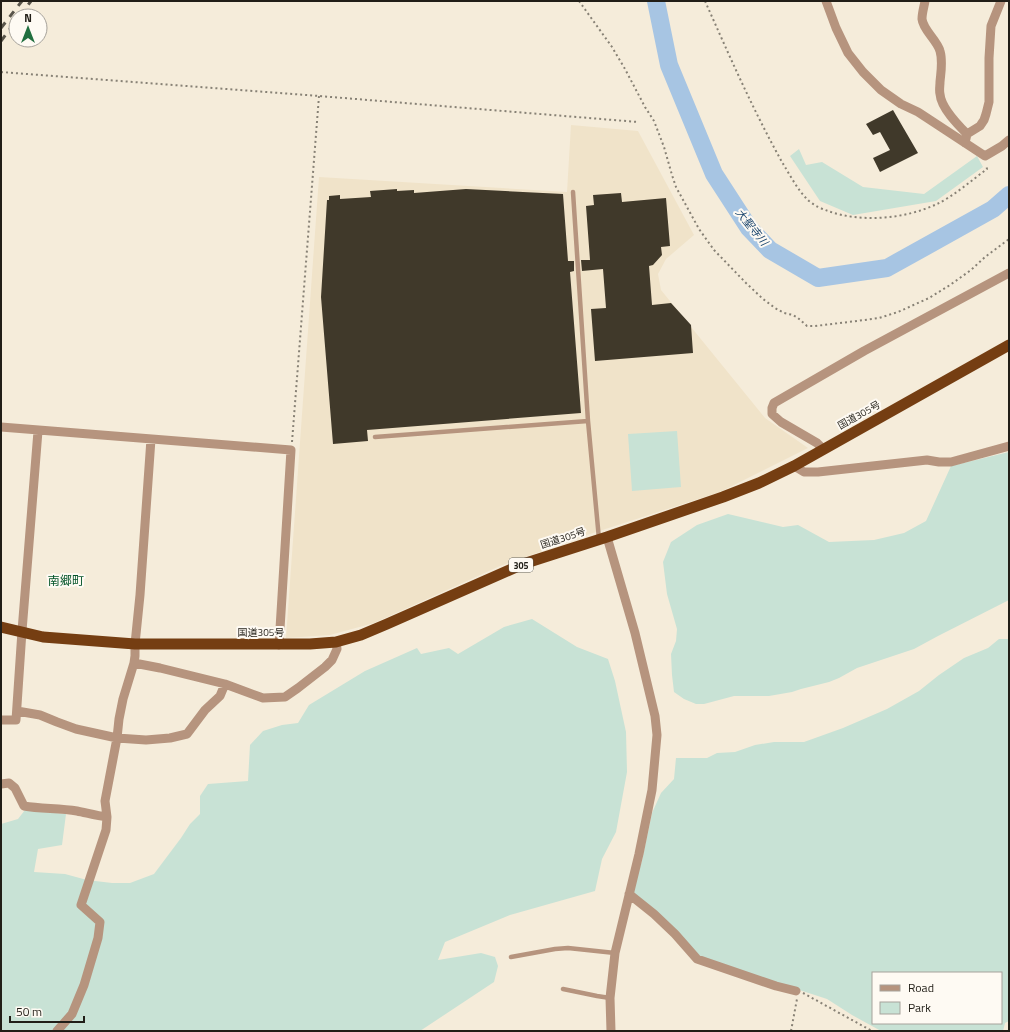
<svg xmlns="http://www.w3.org/2000/svg" width="1010" height="1032" font-family="'Titillium Web','Noto Sans JP',sans-serif">
<rect width="100%" height="100%" fill="#f5ecda"/>
<path fill="#f0e3c9" d="M 571,125 L 638,131 L 694,235 L 666,259 L 658,274 L 661,290 L 765,418 L 808,448 L 720,492 L 590,534 L 500,566 L 374,623 L 330,635 L 286,638 L 319,177 L 567,192 Z"/>
<path fill="#c8e2d5" fill-rule="evenodd" d="M 799,149 L 806,165 L 822,162 L 863,187 L 924,194 L 977,156 L 983,167 L 936,201 L 853,215 L 820,201 L 790,156 Z
M 677,431 L 681,487 L 632,491 L 628,434 Z
M 1009,452 L 1009,600 L 938,636 L 914,649 L 857,668 L 839,678 L 829,682 L 801,689 L 792,692 L 769,696 L 734,696 L 704,704 L 696,704 L 684,699 L 674,692 L 672,675 L 671,654 L 676,641 L 677,629 L 667,594 L 663,562 L 671,542 L 697,525 L 728,514 L 783,527 L 798,525 L 829,542 L 874,540 L 904,533 L 926,521 L 951,466 Z
M 532,619 L 577,647 L 608,659 L 615,681 L 626,732 L 627,772 L 616,832 L 602,859 L 595,891 L 510,915 L 445,942 L 438,960 L 481,953 L 495,957 L 498,966 L 494,982 L 420,1031 L 1,1031 L 1,824 L 18,819 L 25,810 L 66,814 L 62,845 L 38,849 L 34,872 L 65,874 L 87,880 L 112,883 L 130,883 L 154,874 L 181,838 L 190,824 L 200,814 L 200,796 L 208,784 L 248,781 L 250,745 L 263,731 L 282,725 L 298,723 L 309,705 L 365,671 L 417,648 L 421,654 L 449,648 L 458,654 L 504,627 Z
M 999,639 L 1009,639 L 1009,1021 L 1005,1023 L 1003,1031 L 881,1031 L 852,1015 L 827,999 L 702,958 L 632,891 L 642,861 L 652,813 L 661,793 L 674,779 L 676,758 L 707,758 L 717,753 L 735,752 L 755,745 L 774,742 L 804,742 L 843,728 L 887,709 L 919,691 L 939,675 L 964,658 L 988,648 ZM 873,973 L 1001,973 L 1001,1023 L 873,1023 Z"/>
<g fill="none" stroke-linecap="round" stroke-linejoin="round">
<path stroke="#a7c5e3" stroke-width="18" d="M 656,1 L 669,65 L 714,174 L 749,228 L 770,250 L 818,278 L 887,268 L 993,209 L 1009,195"/>
</g>
<path fill="#40392a" d="M 893,110 L 918,153 L 880,172 L 873,158 L 890,150 L 880,132 L 873,135 L 866,124 Z
M 397,189 L 397,191 L 414,190 L 414,193 L 466,189 L 563,194 L 568,261 L 574,261 L 574,271 L 570,272 L 581,413 L 367,430 L 368,441 L 333,444 L 321,297 L 327,200 L 329,200 L 329,196 L 340,195 L 340,199 L 371,197 L 370,191 Z
M 621,193 L 622,202 L 666,198 L 670,246 L 661,247 L 662,255 L 653,265 L 649,266 L 652,305 L 671,303 L 691,325 L 693,353 L 595,361 L 591,309 L 606,308 L 603,269 L 582,271 L 581,260 L 590,260 L 586,206 L 594,205 L 593,195 Z"/>
<g fill="none" stroke-linecap="round" stroke-linejoin="round">
<path stroke="#878175" stroke-width="2" stroke-dasharray="2 3" stroke-linecap="butt" d="M 579,1 L 612,47 L 625,69 L 645,107 L 654,121 L 664,147 L 672,175 L 676,187 L 699,229 L 714,250 L 746,283 L 763,299 L 775,308 L 784,313 L 793,315 L 798,318 L 807,326 L 815,326 L 857,321 L 879,318 L 898,312 L 929,298 L 950,285 L 971,270 L 985,257 L 1009,239
M 705,1 C 729,55 753,110 782,162 C 790,175 798,191 809,201 C 815,206 822,209 828,211 C 862,223 905,219 937,204 C 954,196 972,180 987,169 L 986,165
M 1,72 L 319,96 L 638,122
M 292,442 L 319,96
M 803,993 L 872,1031
M 791,1031 L 797,999"/>
<path stroke="#b6947e" stroke-width="4.5" d="M 573,192 L 588,421 L 599,539
M 375,437 L 588,421
M 511,957 L 555,949 L 568,948 L 615,953
M 563,989 L 597,996 L 610,998"/>
<path stroke="#b6947e" stroke-width="9" d="M 826,1 L 836,28 L 848,53 L 863,72 L 881,90 L 901,104 L 918,112 L 985,156 L 1002,146 L 1009,140
M 925,1 C 924,7 922,13 922,19 C 923,30 937,40 940,51 C 943,61 941,71 940,82 C 940,86 939,90 940,94 C 941,108 958,125 967,134 L 965,143
M 967,134 L 980,126 L 984,120 L 986,114 L 989,102 L 989,58 L 991,26 L 1001,1
M 1,427 L 291,450 L 279,645
M 823,449 L 817,443 L 781,422 L 772,414 L 772,408 L 774,403 L 864,351 L 1009,273
M 794,466 L 804,472 L 818,472 L 927,460 L 939,462 L 951,462 L 1009,446
M 607,537 L 635,633 L 655,716 L 657,735 L 652,790 L 639,854 L 615,953 L 610,998 L 611,1031
M 134,663 L 160,668 L 225,684 L 263,698 L 285,697 L 298,688 L 325,667 L 332,660 L 337,649 L 336,642
M 17,711 L 40,715 L 57,722 L 76,729 L 117,738 L 146,740 L 170,738 L 187,734 L 205,710 L 220,696 L 225,684
M 1,720 L 16,720 L 22,631 L 38,431
M 1,784 L 9,783 L 15,788 L 24,806 C 41,809 59,808 77,811 C 87,813 97,816 107,817
M 629,894 L 654,914 L 675,934 L 697,959 L 776,986 L 796,991
M 57,1031 L 72,1014 L 84,985 L 98,938 L 100,922 L 81,905 L 106,830 L 107,817 L 105,801 L 117,738 L 119,719 L 123,699 L 134,663 L 135,656 L 135,644 L 140,595 L 151,439"/>
<path stroke="#753e12" stroke-width="11" d="M 1,627 L 43,637 L 135,644 L 310,644 L 336,642 L 361,635 L 387,624 L 523,564 L 607,537 L 723,497 L 759,483 L 794,466 L 1009,345"/>
<path stroke="#58544a" stroke-width="3" stroke-dasharray="7 7" stroke-linecap="butt" d="M 20,16 L 31,1
M 1,28 L 22,1
M 1,41 L 16,21"/>
</g>
<g text-anchor="middle" dominant-baseline="central" stroke-width="4" stroke-linejoin="round" paint-order="stroke">
<rect fill="#fefaf3" stroke="#636059" stroke-width="1" x="509" y="558" width="24" height="14" rx="3"/>
<g font-size="9" font-weight="bold" fill="#211e17">
<text x="521" y="565">305</text>
</g>
<g font-size="10" fill="#211e17" stroke="#fefaf3">
<text transform="translate(859 415) rotate(-29)">国道305号</text>
<text transform="translate(563 538) rotate(-18)">国道305号</text>
<text x="261" y="632">国道305号</text>
</g>
<g font-size="11" font-style="italic" fill="#1b466e" stroke="#fefaf3">
<text transform="translate(752 227) rotate(51)">大聖寺川</text>
</g>
<g font-size="12" fill="#025328" stroke="#fefaf3">
<text x="66" y="580">南郷町</text>
</g>
</g>
<rect width="1010" height="1032" fill="none" stroke="#211e17" stroke-width="4"/>
<rect x="872" y="972" width="130" height="52" fill="#fefaf3" stroke="#a6a29b"/>
<rect x="880" y="985" width="20" height="6" fill="#b6947e" stroke="#a6a29b"/>
<text x="908" y="992" font-size="12" fill="#211e17">Road</text>
<rect x="880" y="1002" width="20" height="12" fill="#c8e2d5" stroke="#a6a29b"/>
<text x="908" y="1012" font-size="12" fill="#211e17">Park</text>
<g transform="translate(28 28)"><circle r="19" fill="#fefaf3" stroke="#a6a29b"/>
<path d="M0-3L7 15L0 10L-7 15Z" fill="#216f3f"/>
<text y="-6" font-size="11" font-weight="bold" text-anchor="middle" fill="#211e17">N</text>
</g>
<path d="M10 1016v6h74v-6" fill="none" stroke="#211e17" stroke-width="2"/>
<text x="16" y="1016" font-size="12" fill="#211e17" stroke="#fefaf3" stroke-width="3" paint-order="stroke">50 m</text>
</svg>
